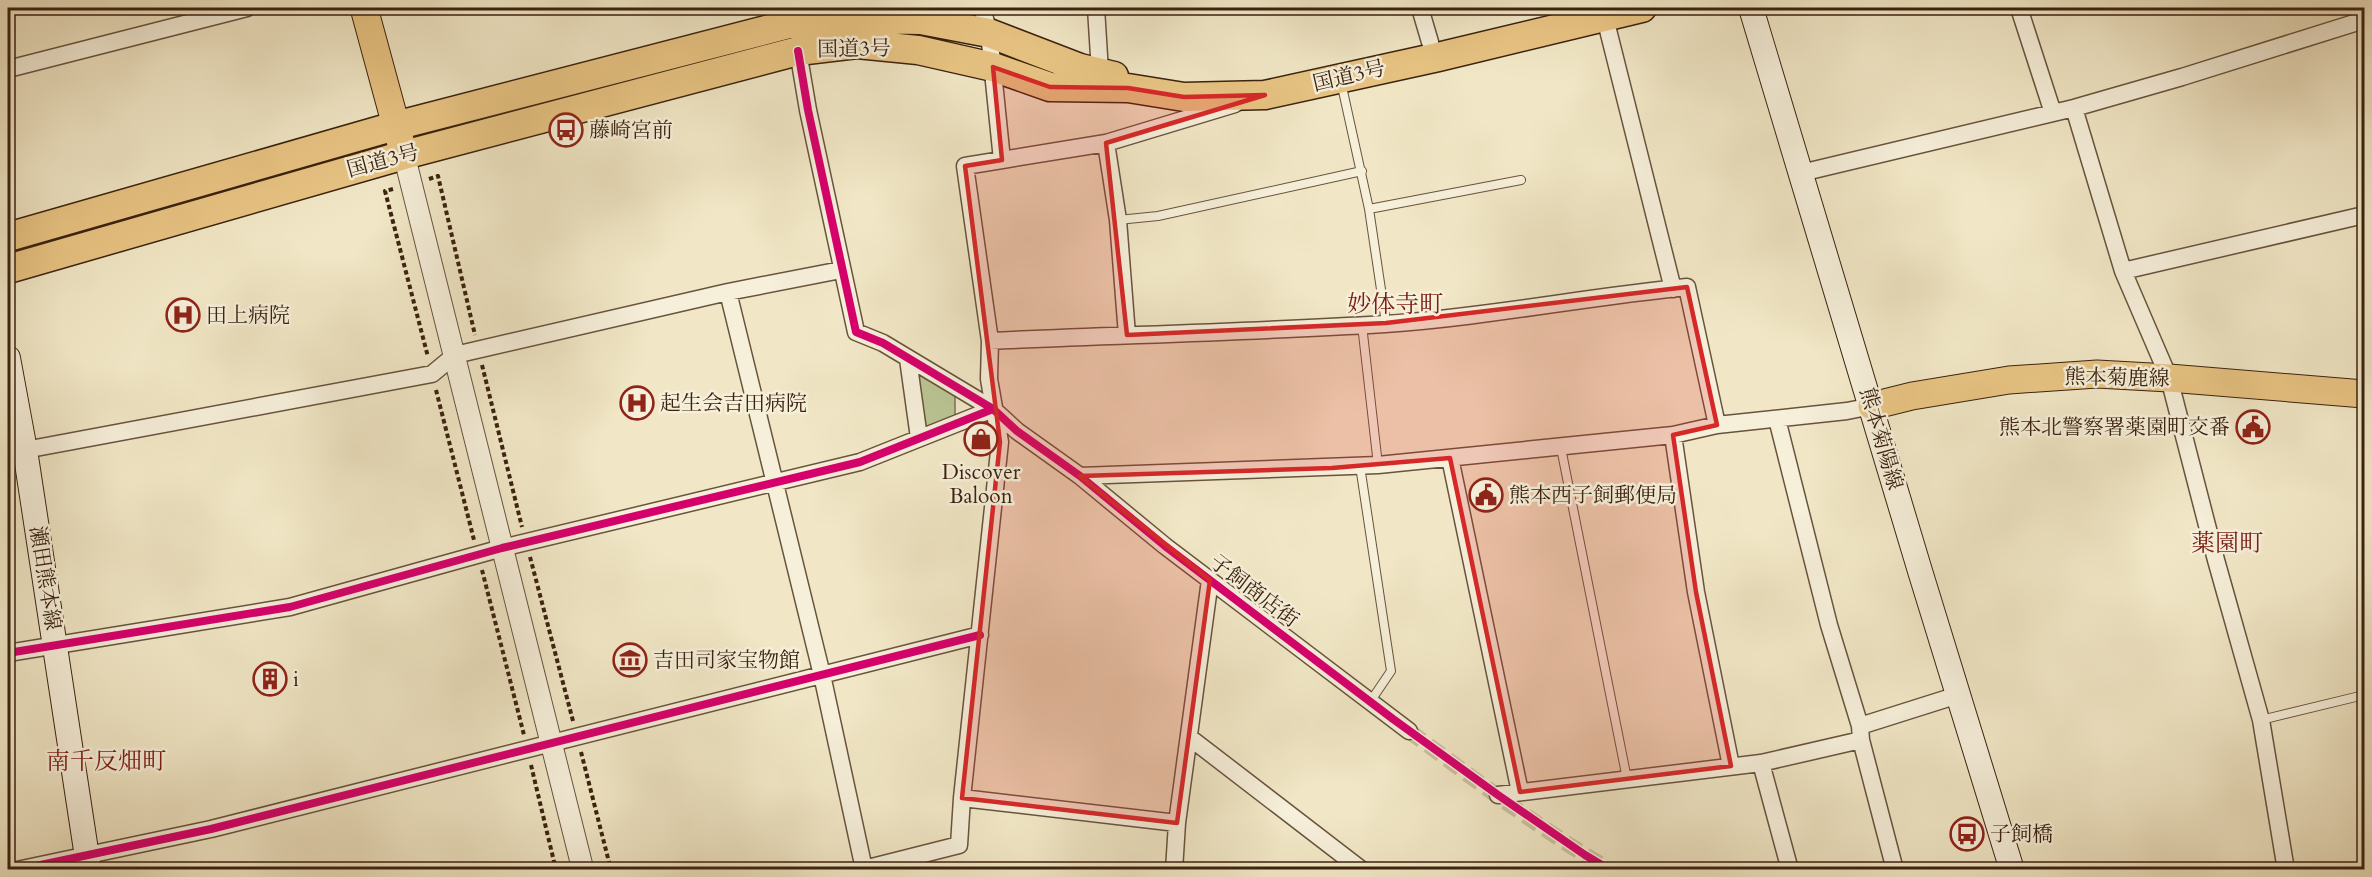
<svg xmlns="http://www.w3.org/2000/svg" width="2372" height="877" font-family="Cardo,'Noto Serif JP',serif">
<rect width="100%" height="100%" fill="#f1e7c6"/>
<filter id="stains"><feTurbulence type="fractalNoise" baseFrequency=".00333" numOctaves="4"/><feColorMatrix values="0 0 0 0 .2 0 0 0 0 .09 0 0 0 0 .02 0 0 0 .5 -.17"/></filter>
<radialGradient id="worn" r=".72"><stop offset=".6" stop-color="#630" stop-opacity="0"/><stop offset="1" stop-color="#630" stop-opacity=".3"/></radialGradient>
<path fill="#bbc594" stroke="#7a7452" stroke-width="1.5" d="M 915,373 L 955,392 L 955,421 L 924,433 Z"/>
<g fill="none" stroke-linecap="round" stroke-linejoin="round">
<path stroke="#ccc0a1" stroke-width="16" stroke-dasharray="16 8" stroke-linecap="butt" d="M 1409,731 C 1474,779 1540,829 1610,870"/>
<defs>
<path id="service" d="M 1341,82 L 1369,209 L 1386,323
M 1369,209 L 1521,180
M 1118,220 L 1158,216 L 1362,171
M 1362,325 L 1378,465
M 1561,448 L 1627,779
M 1360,466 L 1391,671 L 1370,702
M 2261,720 L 2364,695"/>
<path id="minor" d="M 1096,8 L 1100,72
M 1420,8 L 1430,42
M 2019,8 L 2053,113
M 1605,18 L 1673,289
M 798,51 L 808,110 L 856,332 L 883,343 L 993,409 L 1017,431 L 1080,476 L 1165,546 L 1409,731
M 8,69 L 247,8
M 2074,108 L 2123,271 L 2169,378 L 2216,560 L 2261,720 L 2286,870
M 1106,143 L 1118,220 L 1127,335
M 1002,160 L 1106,143 L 1235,104
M 1801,173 L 2074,108 L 2182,77 L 2364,20
M 2123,271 L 2364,215
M 728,292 L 822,675 L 864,869
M 990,341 C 1122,335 1253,332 1385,324 C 1486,317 1586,297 1687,287 L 1717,425
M 908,359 L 919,438
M 1777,419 L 1829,625 L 1860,726 L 1861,740 L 1895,870
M 1673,435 L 1696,592 L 1731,766
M 25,450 L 432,374 L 455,355 L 728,292 L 841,270
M 1450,458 L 1520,792
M 1080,476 L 1378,465 L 1673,435 L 1717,425 L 1847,411 L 1872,406
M 8,653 L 290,607 L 502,548 L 860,462 L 993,409
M 1860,726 L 1958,695
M 1189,737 L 1362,870
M 1761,763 L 1790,870
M 1498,795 L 1761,763 L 1861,740
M 962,798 L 1177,823
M 17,870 L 211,829 L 980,635
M 860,870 L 959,845 L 962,798 L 1000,442 L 989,379 L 990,341 L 965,166 L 1002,160 L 989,33 L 982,8
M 1174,870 L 1177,823 L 1210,580"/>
<path id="tertiary" d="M 404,155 L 583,870"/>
<path id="secondary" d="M 1751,8 L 1920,571 L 2012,870
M 8,358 L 25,450 L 89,870"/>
<path id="primary" d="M 364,8 L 404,155
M 1872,406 L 1912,396 L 2009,380 L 2097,374 L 2169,378 L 2364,394"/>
<path id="trunk" d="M 8,237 L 395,126 L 789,24 L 859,19 L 921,20 L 989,33 L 1080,68 L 1114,76
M 8,269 L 404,155 L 798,51 L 857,44 L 918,50 L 993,67 L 1050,87 L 1128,88 L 1184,97 L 1265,95 L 1438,57 L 1642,8"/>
</defs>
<use href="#service" stroke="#68533d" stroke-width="10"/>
<use href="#minor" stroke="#68533d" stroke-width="19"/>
<use href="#tertiary" stroke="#68533d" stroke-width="23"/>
<use href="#secondary" stroke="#3a220f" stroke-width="26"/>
<use href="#primary" stroke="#3a220f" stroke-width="29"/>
<use href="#trunk" stroke="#3a220f" stroke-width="31"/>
<path stroke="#3a220f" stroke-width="4" stroke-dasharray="4.5 3" stroke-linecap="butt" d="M 429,179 L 438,176 L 475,335
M 393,189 L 385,191 L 428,357
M 482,365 L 522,527
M 436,390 L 474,540
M 530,557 L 573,721
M 482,570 L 524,735
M 581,752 L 611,870
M 531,765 L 556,870"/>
<use href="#service" stroke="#f6efda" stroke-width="8"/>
<use href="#minor" stroke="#f6efda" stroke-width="16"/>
<use href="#tertiary" stroke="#f6efda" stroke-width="21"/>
<use href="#secondary" stroke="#f6efda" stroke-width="24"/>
<use href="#primary" stroke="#e8c483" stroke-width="27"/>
<use href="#trunk" stroke="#e8c483" stroke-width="28"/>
<defs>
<path id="cycleway" d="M 798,51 L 808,110 L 856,332 L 883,343 L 993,409 L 1017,431 L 1080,476 L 1165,546 L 1393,719 L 1498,795 L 1585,855 L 1610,870
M 8,653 L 290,607 L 502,548 L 860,462 L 993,409
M 17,870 L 211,829 L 980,635"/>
</defs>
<use href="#cycleway" stroke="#f6efda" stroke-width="11"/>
<use href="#cycleway" stroke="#d6006c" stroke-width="8"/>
</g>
<path fill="#d62828" fill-opacity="0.2" stroke="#d62828" stroke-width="4.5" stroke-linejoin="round" d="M 993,67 L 1050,87 L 1128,88 L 1184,97 L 1265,95 L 1106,143 L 1127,335 L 1386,323 L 1687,287 L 1717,425 L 1673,435 L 1696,592 L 1731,766 L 1520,792 L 1450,458 L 1332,468 L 1080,476 L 1210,580 L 1177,823 L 962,798 L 1000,442 L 965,166 L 1002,160 Z"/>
<defs>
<symbol id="bus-ring" viewBox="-11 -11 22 22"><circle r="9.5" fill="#f6efda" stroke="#8f2418" stroke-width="1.5"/><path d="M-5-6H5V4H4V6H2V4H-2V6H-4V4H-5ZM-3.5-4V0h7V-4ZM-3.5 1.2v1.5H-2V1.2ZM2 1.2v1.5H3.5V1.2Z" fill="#8f2418"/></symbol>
<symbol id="hospital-ring" viewBox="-11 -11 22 22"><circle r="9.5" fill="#f6efda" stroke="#8f2418" stroke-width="1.5"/><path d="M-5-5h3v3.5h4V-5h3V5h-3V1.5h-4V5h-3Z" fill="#8f2418"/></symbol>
<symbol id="civic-ring" viewBox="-11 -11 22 22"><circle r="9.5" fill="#f6efda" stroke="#8f2418" stroke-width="1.5"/><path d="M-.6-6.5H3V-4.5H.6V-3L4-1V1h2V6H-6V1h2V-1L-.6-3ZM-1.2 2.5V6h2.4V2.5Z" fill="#8f2418"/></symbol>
<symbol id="shop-ring" viewBox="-11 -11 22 22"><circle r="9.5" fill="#f6efda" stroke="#8f2418" stroke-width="1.5"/><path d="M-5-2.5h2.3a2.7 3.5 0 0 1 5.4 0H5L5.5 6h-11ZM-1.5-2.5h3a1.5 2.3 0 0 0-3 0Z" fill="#8f2418"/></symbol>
<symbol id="museum-ring" viewBox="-11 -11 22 22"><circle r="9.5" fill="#f6efda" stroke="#8f2418" stroke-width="1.5"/><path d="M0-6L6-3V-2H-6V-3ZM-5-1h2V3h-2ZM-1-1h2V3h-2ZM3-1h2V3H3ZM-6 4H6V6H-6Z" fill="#8f2418"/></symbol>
<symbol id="building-ring" viewBox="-11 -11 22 22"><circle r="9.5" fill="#f6efda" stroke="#8f2418" stroke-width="1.5"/><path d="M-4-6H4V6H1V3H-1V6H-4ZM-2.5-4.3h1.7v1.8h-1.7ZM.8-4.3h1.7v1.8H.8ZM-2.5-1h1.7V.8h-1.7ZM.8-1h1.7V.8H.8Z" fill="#8f2418"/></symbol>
</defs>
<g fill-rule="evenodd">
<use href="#bus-ring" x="547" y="111" width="38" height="38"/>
<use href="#hospital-ring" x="164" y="296" width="38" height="38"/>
<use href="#hospital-ring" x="618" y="384" width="38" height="38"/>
<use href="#civic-ring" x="2234" y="408" width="38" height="38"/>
<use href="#shop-ring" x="962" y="420" width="38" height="38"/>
<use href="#civic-ring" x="1467" y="476" width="38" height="38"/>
<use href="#museum-ring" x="611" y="641" width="38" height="38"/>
<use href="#building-ring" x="251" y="660" width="38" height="38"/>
<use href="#bus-ring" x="1948" y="815" width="38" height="38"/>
</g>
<g text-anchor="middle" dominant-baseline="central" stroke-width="5" stroke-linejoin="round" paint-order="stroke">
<g font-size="21" fill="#3a220f" stroke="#f6efda">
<text transform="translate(854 49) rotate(-1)">国道3号</text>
<text transform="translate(1349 76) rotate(-13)">国道3号</text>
<text transform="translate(383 161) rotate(-15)">国道3号</text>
<text transform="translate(2117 378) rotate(1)">熊本菊鹿線</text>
<text transform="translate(1881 439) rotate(74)">熊本菊陽線</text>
<text transform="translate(45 578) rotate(81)">瀬田熊本線</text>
<text transform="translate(1254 591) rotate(37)">子飼商店街</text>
</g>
<g font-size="21" fill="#3a220f" stroke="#f6efda" text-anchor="start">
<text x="589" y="130">藤崎宮前</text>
<text x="206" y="315">田上病院</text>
<text x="660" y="403">起生会吉田病院</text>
<text x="2230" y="427" text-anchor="end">熊本北警察署薬園町交番</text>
<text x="981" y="472" text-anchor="middle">Discover<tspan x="981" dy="24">Baloon</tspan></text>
<text x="1509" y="495">熊本西子飼郵便局</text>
<text x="653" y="660">吉田司家宝物館</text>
<text x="293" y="679">i</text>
<text x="1990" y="834">子飼橋</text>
</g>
<g font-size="24" fill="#7a1f14" stroke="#f6efda">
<text x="1395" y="304">妙体寺町</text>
<text x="2227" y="543">薬園町</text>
<text x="106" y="761">南千反畑町</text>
</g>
</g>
<rect width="2372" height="877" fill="none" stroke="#f1e7c6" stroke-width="30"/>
<rect x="9" y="9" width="2354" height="859" fill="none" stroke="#3a220f" stroke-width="3"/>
<rect x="15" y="15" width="2342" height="847" fill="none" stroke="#3a220f" stroke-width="1.5"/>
<rect width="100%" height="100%" filter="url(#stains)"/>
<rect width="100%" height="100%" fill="url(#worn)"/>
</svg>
